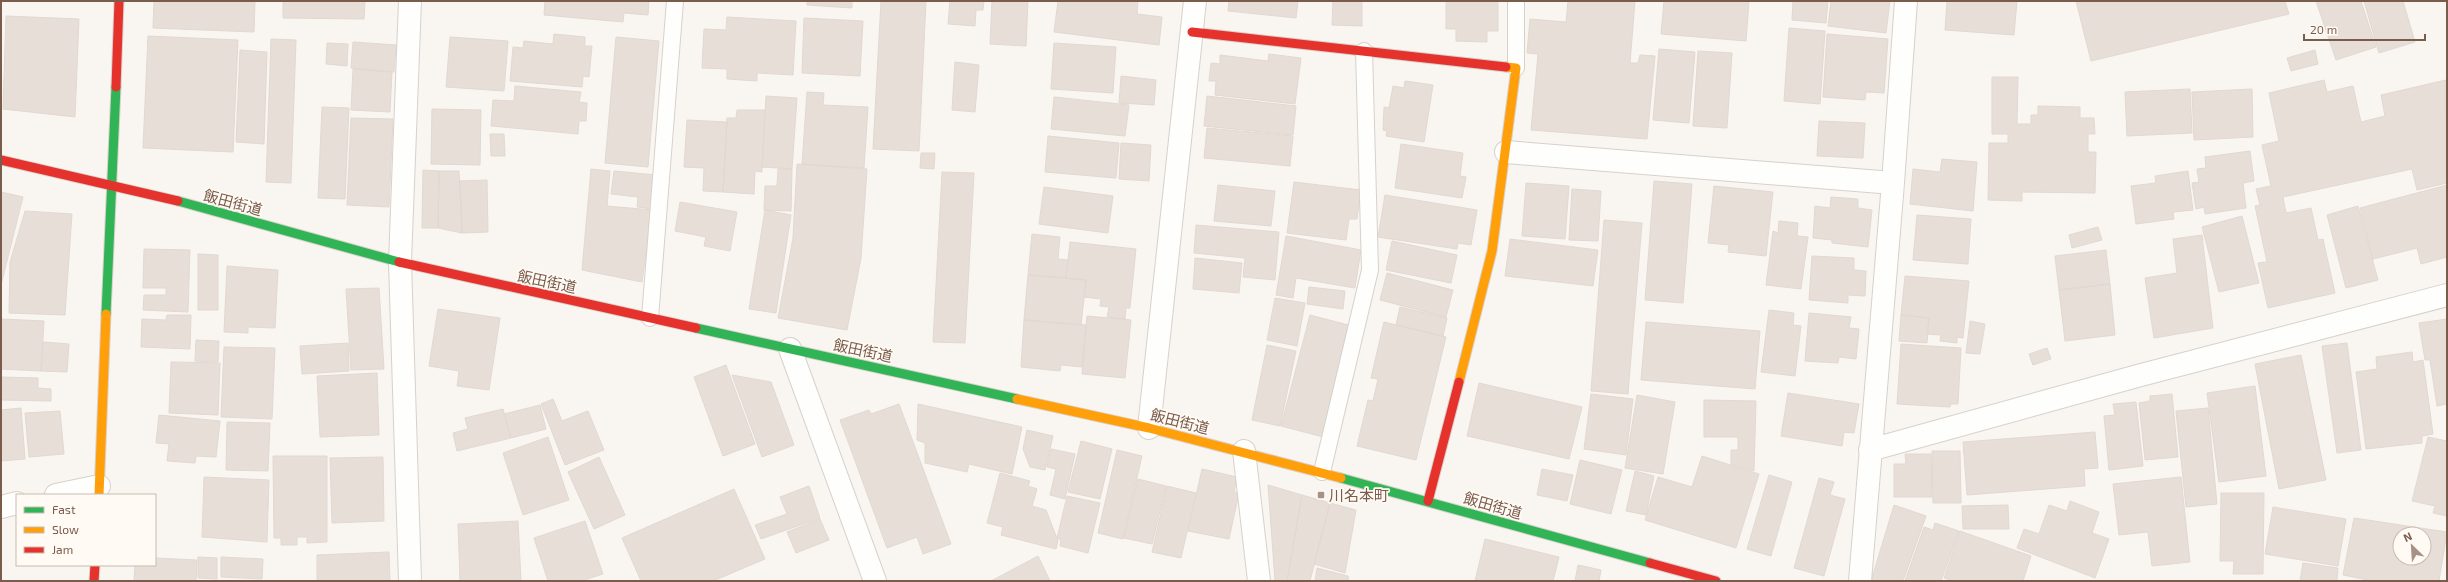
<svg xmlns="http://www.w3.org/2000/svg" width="2448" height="582" font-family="'Exo 2','Noto Sans JP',sans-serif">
<rect width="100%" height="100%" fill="#f9f5f0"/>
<path fill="#e6ded7" stroke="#e2d8d2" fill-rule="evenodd" d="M 154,1 L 255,1 L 254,32 L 153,28 Z
M 283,1 L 365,1 L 364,19 L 283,18 Z
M 545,1 L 649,1 L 648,15 L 624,13 L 623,22 L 544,15 Z
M 807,1 L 852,1 L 852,8 L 807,5 Z
M 881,1 L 926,1 L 919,151 L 873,149 Z
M 950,1 L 984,1 L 983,10 L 976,10 L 975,26 L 948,24 Z
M 992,1 L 1028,1 L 1026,46 L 990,44 Z
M 1058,1 L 1138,1 L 1137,14 L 1162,17 L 1159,45 L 1054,32 Z
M 1229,1 L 1298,1 L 1296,18 L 1228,11 Z
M 1333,1 L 1362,1 L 1362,26 L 1332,25 Z
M 1446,1 L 1498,1 L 1498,31 L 1487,31 L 1487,42 L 1456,41 L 1456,29 L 1446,29 Z
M 1568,1 L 1635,1 L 1630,63 L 1638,63 L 1640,55 L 1655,56 L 1647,139 L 1531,130 L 1538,54 L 1527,53 L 1530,19 L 1566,22 Z
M 1664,1 L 1749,1 L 1746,41 L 1661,34 Z
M 1793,1 L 1828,1 L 1826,23 L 1792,20 Z
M 1831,1 L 1890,1 L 1886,33 L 1828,26 Z
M 1947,1 L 2017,1 L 2014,35 L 1945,30 Z
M 2076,1 L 2285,1 L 2289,14 L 2091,61 Z
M 2316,1 L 2361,1 L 2376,47 L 2336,60 Z
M 2364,1 L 2403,1 L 2415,42 L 2379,53 Z
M 6,16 L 79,19 L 75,117 L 3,109 Z
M 727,17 L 796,21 L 793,75 L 757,73 L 757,81 L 727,79 L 727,69 L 702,68 L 704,29 L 726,30 Z
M 804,18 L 863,21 L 860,76 L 802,73 Z
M 1789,28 L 1825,31 L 1820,104 L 1784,101 Z
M 554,34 L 585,37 L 585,46 L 592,46 L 589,77 L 583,76 L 582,87 L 510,81 L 513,47 L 523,48 L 524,41 L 553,44 Z
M 1827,34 L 1888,39 L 1884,93 L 1866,92 L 1865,100 L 1823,97 Z
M 148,36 L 238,40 L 233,152 L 143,148 Z
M 450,37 L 508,41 L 504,91 L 446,87 Z
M 616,37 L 659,41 L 648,167 L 605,163 Z
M 271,39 L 296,40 L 291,183 L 266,182 Z
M 353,42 L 396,45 L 394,72 L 351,68 Z
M 327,43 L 348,44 L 347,66 L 326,64 Z
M 1054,43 L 1116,47 L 1113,93 L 1051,89 Z
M 1659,49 L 1695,52 L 1689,123 L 1653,120 Z
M 240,50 L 267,52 L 264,144 L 236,142 Z
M 2315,50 L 2318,64 L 2291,71 L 2287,58 Z
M 1698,51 L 1732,53 L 1727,128 L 1693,126 Z
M 1269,54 L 1301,58 L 1295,104 L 1215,95 L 1216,81 L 1209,81 L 1211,63 L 1220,64 L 1220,55 L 1268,61 Z
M 955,62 L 979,65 L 975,112 L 952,110 Z
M 353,69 L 392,72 L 390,112 L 351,110 Z
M 1121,76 L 1156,80 L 1154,105 L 1119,103 Z
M 1992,77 L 2018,77 L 2017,124 L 2031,124 L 2031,115 L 2038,115 L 2038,106 L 2080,107 L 2080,118 L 2094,118 L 2095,134 L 2088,134 L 2088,152 L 2096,152 L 2095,193 L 2022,192 L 2022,201 L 1988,200 L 1989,143 L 2008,143 L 2008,134 L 1992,134 Z
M 2324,80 L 2327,92 L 2353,86 L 2361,122 L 2385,116 L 2381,95 L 2446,80 L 2447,183 L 2417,190 L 2412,169 L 2283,197 L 2286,213 L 2311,208 L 2318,240 L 2323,239 L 2335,293 L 2268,308 L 2258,263 L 2267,262 L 2255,206 L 2260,205 L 2256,189 L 2271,186 L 2262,145 L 2279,141 L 2269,93 Z
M 1405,81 L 1433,85 L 1424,142 L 1386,136 L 1387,131 L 1383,130 L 1384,107 L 1389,108 L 1393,86 L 1404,88 Z
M 515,86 L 581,92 L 579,102 L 587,103 L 586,121 L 579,121 L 578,134 L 491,126 L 493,100 L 514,101 Z
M 2190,89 L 2192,133 L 2127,136 L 2125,92 Z
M 2252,89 L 2253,137 L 2194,140 L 2192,92 Z
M 807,92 L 824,93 L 823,105 L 868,107 L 864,168 L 802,164 Z
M 766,96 L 797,98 L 792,169 L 762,167 Z
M 1207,96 L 1296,106 L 1293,135 L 1204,126 Z
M 1054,97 L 1129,105 L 1125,136 L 1051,129 Z
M 322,107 L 349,108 L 345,199 L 318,198 Z
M 432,109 L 481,110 L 480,165 L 431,164 Z
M 737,110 L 765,110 L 762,172 L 755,171 L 754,194 L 723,192 L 727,118 L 736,118 Z
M 351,118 L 393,119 L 389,207 L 347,205 Z
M 687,120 L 727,122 L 723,192 L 703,191 L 704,168 L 684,167 Z
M 1819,121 L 1865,123 L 1863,158 L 1817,156 Z
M 1207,128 L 1293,136 L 1290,166 L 1204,158 Z
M 490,134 L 504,134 L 505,156 L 491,156 Z
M 1048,136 L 1119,143 L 1116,178 L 1045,172 Z
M 1121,143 L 1151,145 L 1149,181 L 1119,179 Z
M 1401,144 L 1463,153 L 1460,176 L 1466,177 L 1462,198 L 1395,188 Z
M 2250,151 L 2254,181 L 2243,183 L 2246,208 L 2205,214 L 2204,207 L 2196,209 L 2192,183 L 2199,182 L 2197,169 L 2206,168 L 2205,157 Z
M 921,153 L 935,153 L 934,169 L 920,168 Z
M 1942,159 L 1977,162 L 1973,211 L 1910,204 L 1913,169 L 1940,172 Z
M 797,164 L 867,169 L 861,258 L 847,330 L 778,318 L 793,238 Z
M 591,169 L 610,171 L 607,206 L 652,210 L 642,282 L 582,270 Z
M 778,169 L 792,169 L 791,211 L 764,210 L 765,186 L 777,186 Z
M 423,170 L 439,171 L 438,228 L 422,228 Z
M 439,171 L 459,171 L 462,233 L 438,228 Z
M 614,171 L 656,175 L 652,209 L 637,207 L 638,197 L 611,194 Z
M 2188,171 L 2193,210 L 2173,212 L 2174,219 L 2136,224 L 2131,186 L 2156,183 L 2155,176 Z
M 942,172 L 974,173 L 965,343 L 933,342 Z
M 487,180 L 488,232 L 462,233 L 460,181 Z
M 1654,181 L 1692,184 L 1683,303 L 1645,300 Z
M 1294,182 L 1361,190 L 1357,219 L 1349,219 L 1346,240 L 1287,233 Z
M 1526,183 L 1569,186 L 1565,239 L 1522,236 Z
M 1218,185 L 1275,191 L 1271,226 L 1214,221 Z
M 2447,185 L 2447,257 L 2421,264 L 2417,248 L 2373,259 L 2360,208 Z
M 1714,186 L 1773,192 L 1766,256 L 1728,252 L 1729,245 L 1708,243 Z
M 1044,187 L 1113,196 L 1108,233 L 1039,224 Z
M 1572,189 L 1601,191 L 1598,241 L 1569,240 Z
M 1,192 L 23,197 L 1,285 Z
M 1385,195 L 1477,210 L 1471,245 L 1458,243 L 1457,249 L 1378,237 Z
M 1831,197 L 1858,199 L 1858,208 L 1872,210 L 1868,247 L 1832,243 L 1832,240 L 1813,238 L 1815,206 L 1830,208 Z
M 680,202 L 737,212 L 730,251 L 704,246 L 706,237 L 675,231 Z
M 2358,206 L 2378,280 L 2346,288 L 2327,215 Z
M 765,210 L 791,215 L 776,313 L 749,309 Z
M 25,211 L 72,214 L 65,315 L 9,313 L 10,262 Z
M 1917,215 L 1971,219 L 1968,264 L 1913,260 Z
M 2242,216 L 2259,283 L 2219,292 L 2202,227 Z
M 1604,220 L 1642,223 L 1628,394 L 1591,391 Z
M 1779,221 L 1798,223 L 1797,236 L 1808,237 L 1801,289 L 1766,285 L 1773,231 L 1778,233 Z
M 1196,225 L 1279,232 L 1275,280 L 1243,277 L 1245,258 L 1194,253 Z
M 2098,227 L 2102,240 L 2072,248 L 2069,235 Z
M 1032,234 L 1060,237 L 1058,259 L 1068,260 L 1066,278 L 1028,275 Z
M 2202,235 L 2213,328 L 2154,338 L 2145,278 L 2177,273 L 2173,239 Z
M 1286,236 L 1361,250 L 1355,288 L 1296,278 L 1293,298 L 1276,295 Z
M 1510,239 L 1598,250 L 1593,286 L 1505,276 Z
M 1392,241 L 1457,255 L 1451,283 L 1386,270 Z
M 1070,242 L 1136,249 L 1130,308 L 1126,308 L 1125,319 L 1107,317 L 1109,307 L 1100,306 L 1101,299 L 1084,297 L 1086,280 L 1066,278 Z
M 144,249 L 190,250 L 188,312 L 143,310 L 144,295 L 166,295 L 166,288 L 143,288 Z
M 2106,250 L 2110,284 L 2059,290 L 2055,256 Z
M 198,254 L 218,255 L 218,310 L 198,310 Z
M 1812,256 L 1854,258 L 1854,270 L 1866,271 L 1865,296 L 1848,295 L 1848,303 L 1809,300 Z
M 1195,258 L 1242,263 L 1239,293 L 1193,289 Z
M 227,266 L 278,270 L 275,328 L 248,327 L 248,333 L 224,332 Z
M 1387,273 L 1453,290 L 1446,317 L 1380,300 Z
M 1028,275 L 1086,280 L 1081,325 L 1024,320 Z
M 1905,276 L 1969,281 L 1963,338 L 1957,337 L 1957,343 L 1940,341 L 1941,335 L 1927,334 L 1929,318 L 1901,315 Z
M 2110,284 L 2115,335 L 2065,341 L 2059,290 Z
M 1309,287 L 1345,291 L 1343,309 L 1307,304 Z
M 379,288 L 384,369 L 351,370 L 346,289 Z
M 1275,298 L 1305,303 L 1297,346 L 1267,340 Z
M 1400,307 L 1447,318 L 1443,336 L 1396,325 Z
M 438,309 L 500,318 L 489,390 L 457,386 L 459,371 L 429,366 Z
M 1769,310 L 1794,313 L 1793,325 L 1801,326 L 1795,376 L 1761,372 Z
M 1809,313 L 1851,317 L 1849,328 L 1859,329 L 1856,359 L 1839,357 L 1838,363 L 1805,361 Z
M 167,315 L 191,315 L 190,349 L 141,347 L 142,319 L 166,320 Z
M 1310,315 L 1356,327 L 1327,438 L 1281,426 Z
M 1901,315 L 1929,318 L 1927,343 L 1899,341 Z
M 1087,316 L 1131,320 L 1125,378 L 1082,374 Z
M 1,319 L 44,321 L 41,371 L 1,369 Z
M 2447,319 L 2447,404 L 2437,406 L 2430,360 L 2425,360 L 2419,323 Z
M 1024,320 L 1086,325 L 1082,367 L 1061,365 L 1060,371 L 1021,367 Z
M 1970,321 L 1985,324 L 1980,354 L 1966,353 Z
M 1384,322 L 1446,337 L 1416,460 L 1357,446 L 1368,400 L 1373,401 L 1378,379 L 1371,378 Z
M 1646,322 L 1760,331 L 1755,389 L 1641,380 Z
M 196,340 L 219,341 L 218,362 L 195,361 Z
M 43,342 L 69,344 L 67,372 L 41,371 Z
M 348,343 L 349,371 L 302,374 L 300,346 Z
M 2347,343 L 2361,450 L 2337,453 L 2322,346 Z
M 1901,344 L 1961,348 L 1958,404 L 1951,404 L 1950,407 L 1897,404 Z
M 1267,345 L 1296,351 L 1280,426 L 1252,420 Z
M 224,347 L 275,348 L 272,419 L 221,417 Z
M 2047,348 L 2051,359 L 2033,365 L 2029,354 Z
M 2412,352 L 2413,362 L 2423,360 L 2433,434 L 2422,436 L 2422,443 L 2366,449 L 2356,372 L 2377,369 L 2376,357 Z
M 2301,355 L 2326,480 L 2279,489 L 2255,364 Z
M 171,362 L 220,363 L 218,415 L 169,413 Z
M 726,365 L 755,444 L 723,456 L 694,377 Z
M 377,373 L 379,435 L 320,437 L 317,376 Z
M 732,375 L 771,382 L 794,445 L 762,457 Z
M 1,377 L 38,378 L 38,388 L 51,389 L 51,401 L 1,400 Z
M 1479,383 L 1582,407 L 1569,459 L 1467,436 Z
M 2255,386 L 2266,476 L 2219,482 L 2207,393 Z
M 1788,393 L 1859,404 L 1854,433 L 1844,432 L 1842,446 L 1781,436 Z
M 1591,394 L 1633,399 L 1626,455 L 1584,449 Z
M 2172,394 L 2178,457 L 2145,460 L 2139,403 L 2150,401 L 2150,396 Z
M 1637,395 L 1675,402 L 1663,474 L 1625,468 Z
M 553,399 L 562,421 L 588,411 L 604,450 L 565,465 L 541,404 Z
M 1704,400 L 1756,401 L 1754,471 L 1731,464 L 1731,450 L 1738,450 L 1738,437 L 1704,437 Z
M 2136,402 L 2143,466 L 2109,470 L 2104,416 L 2115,415 L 2113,404 Z
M 899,404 L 951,544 L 923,554 L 917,537 L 887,548 L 840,420 L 869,410 L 871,414 Z
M 918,404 L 1022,427 L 1012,474 L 969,464 L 967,472 L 925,463 L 925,443 L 917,440 Z
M 540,405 L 546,429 L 511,438 L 504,414 Z
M 21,408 L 25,459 L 1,461 L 1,410 Z
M 2208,408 L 2217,504 L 2186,507 L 2176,411 Z
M 503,409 L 511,438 L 457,451 L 453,433 L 468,429 L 465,418 Z
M 60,411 L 64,454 L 29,457 L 25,413 Z
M 159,415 L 220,421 L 216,457 L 196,456 L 195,463 L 167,461 L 169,444 L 156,443 Z
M 227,422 L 270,423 L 268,471 L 226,470 Z
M 1027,430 L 1053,436 L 1045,470 L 1030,467 L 1023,449 Z
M 2095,432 L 2098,468 L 2084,469 L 2085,486 L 1967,495 L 1963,442 Z
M 548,437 L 569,500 L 523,515 L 503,453 Z
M 2428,437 L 2447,441 L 2447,516 L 2433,513 L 2435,506 L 2412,501 Z
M 1081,441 L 1112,449 L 1100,499 L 1068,492 Z
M 1051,449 L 1075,454 L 1065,499 L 1050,495 L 1056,469 L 1047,467 Z
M 1117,450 L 1142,456 L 1123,539 L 1098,533 Z
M 1932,451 L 1960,451 L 1961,503 L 1933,503 Z
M 1905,454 L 1931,454 L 1932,497 L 1894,497 L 1894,464 L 1906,464 Z
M 273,456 L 327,456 L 327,542 L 307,543 L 307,537 L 297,537 L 297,545 L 281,545 L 281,538 L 274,538 Z
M 1702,456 L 1759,474 L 1736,548 L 1645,520 L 1658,477 L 1692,487 Z
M 383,457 L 384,521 L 332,523 L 330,458 Z
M 599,457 L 625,515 L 594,529 L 568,472 Z
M 1580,460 L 1622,470 L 1611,514 L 1570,504 Z
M 1202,469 L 1237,477 L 1234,492 L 1239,493 L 1229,539 L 1188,531 Z
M 1542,469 L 1573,475 L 1567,501 L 1537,495 Z
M 1635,471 L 1654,476 L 1646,515 L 1626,511 Z
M 1000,473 L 1030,481 L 1028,486 L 1037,489 L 1032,506 L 1046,510 L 1058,541 L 1056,549 L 1001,535 L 1003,527 L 987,523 Z
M 1769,475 L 1792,482 L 1771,556 L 1747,549 Z
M 204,477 L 269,480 L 267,542 L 202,537 Z
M 2181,477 L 2190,562 L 2152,566 L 2148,532 L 2119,535 L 2113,484 Z
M 1819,478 L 1834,482 L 1830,495 L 1845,499 L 1824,576 L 1794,568 Z
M 1138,479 L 1166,486 L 1152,544 L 1124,538 Z
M 1268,485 L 1302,495 L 1287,581 L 1275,581 Z
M 809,486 L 820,518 L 761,539 L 755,525 L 787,514 L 780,497 Z
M 1167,486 L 1196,493 L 1181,558 L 1152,552 Z
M 734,489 L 765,559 L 713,581 L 641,581 L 622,538 Z
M 2221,493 L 2264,493 L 2263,574 L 2233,574 L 2234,561 L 2220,561 Z
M 1302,495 L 1330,503 L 1310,581 L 1287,581 Z
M 1067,496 L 1100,503 L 1088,553 L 1060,546 L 1061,540 L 1057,538 Z
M 2070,501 L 2099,512 L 2092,533 L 2109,539 L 2095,578 L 2017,548 L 2024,529 L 2039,534 L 2049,505 L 2067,511 Z
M 1330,503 L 1356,510 L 1345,573 L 1314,564 Z
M 1894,505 L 1926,516 L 1903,581 L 1871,581 Z
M 2008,505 L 2009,529 L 1963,529 L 1962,506 Z
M 2273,507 L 2346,519 L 2338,566 L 2265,554 Z
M 2354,518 L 2447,532 L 2439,581 L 2373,581 L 2343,575 ZM 2400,534 L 2424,534 L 2424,558 L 2400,558 Z
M 820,519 L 829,540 L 796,553 L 787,532 Z
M 518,521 L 521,581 L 460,581 L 458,524 Z
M 585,521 L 603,574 L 581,581 L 548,581 L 534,538 Z
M 1935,523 L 1959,531 L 1941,581 L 1905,581 L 1924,527 L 1933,530 Z
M 1960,531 L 2031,556 L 2023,581 L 1953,581 L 1944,578 Z
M 1485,539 L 1559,557 L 1553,581 L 1475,581 Z
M 389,552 L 390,581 L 317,581 L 317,555 Z
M 1038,556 L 1050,581 L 991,581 Z
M 198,557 L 217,558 L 217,579 L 198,578 Z
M 221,557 L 263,559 L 262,579 L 221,577 Z
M 155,558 L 197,560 L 196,581 L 134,581 L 135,565 L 155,565 Z
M 2303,563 L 2338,568 L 2337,581 L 2300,581 Z
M 1578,565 L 1601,570 L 1599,581 L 1575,581 Z
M 1317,568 L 1348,576 L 1349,581 L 1315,581 Z"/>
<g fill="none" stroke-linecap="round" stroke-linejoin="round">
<defs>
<path id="lane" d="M 1516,68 L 1516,1
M 650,318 L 675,1
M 1322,472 L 1370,270 L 1364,51"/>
<path id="street" d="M 410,1 L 400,262 L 410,581
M 1506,152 L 1893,183
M 790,349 L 875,581
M 1149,428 L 1195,1
M 1870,450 L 2141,375 L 2447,295
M 1244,451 L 1259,581
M 56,495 L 99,486
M 1,507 L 17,503
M 1860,581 L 1893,183 L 1906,1"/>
<path id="fast" d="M 178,201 L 399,262
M 106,314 L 116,87
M 696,328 L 1017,399
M 1341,478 L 1650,563"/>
<path id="slow" d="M 1459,382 L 1492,251 L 1516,68 L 1506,67
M 1017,399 L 1149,428 L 1341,478
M 99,495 L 106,314"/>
<path id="jam" d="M 1192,32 L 1506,67
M 116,87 L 119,1
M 1,160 L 178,201
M 399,262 L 696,328
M 1428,501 L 1459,382
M 1650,563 L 1716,581
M 94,581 L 95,565"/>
</defs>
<use href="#lane" stroke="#d7d1cb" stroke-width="18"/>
<use href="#street" stroke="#d7d1cb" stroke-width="24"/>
<use href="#fast" stroke="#d9d2cb" stroke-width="11"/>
<use href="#slow" stroke="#d9d2cb" stroke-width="11"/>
<use href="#jam" stroke="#d9d2cb" stroke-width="11"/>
<use href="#lane" stroke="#fefefd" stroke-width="16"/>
<use href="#street" stroke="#fefefd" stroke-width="22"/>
<use href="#fast" stroke="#30b455" stroke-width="9"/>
<use href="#slow" stroke="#ff9f0a" stroke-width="9"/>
<use href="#jam" stroke="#e5322d" stroke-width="9"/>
</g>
<rect fill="#a69286" stroke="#fffaf3" stroke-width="1.5" x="1317" y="491" width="8" height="8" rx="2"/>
<g text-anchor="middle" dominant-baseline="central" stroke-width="3.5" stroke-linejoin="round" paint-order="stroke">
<g font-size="15" fill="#7a5c4d" stroke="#fffaf3">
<text transform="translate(233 202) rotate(15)">飯田街道</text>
<text transform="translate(547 281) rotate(12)">飯田街道</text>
<text transform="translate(863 350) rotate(12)">飯田街道</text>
<text transform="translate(1180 421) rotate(14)">飯田街道</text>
<text transform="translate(1493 505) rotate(16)">飯田街道</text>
</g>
<g font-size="15" fill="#7a5c4d" stroke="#fffaf3" text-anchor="start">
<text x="1329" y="495">川名本町</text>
</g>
</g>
<rect width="2448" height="582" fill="none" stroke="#7a5c4d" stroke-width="4"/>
<rect x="16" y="494" width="140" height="72" fill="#fffaf3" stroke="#cabbb1"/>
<rect x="24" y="507" width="20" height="6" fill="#30b455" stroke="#cabbb1"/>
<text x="52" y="514" font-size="12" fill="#7a5c4d">Fast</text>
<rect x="24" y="527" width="20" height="6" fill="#ff9f0a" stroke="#cabbb1"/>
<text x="52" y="534" font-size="12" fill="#7a5c4d">Slow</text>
<rect x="24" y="547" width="20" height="6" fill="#e5322d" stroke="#cabbb1"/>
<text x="52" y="554" font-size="12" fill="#7a5c4d">Jam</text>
<g transform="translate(2412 546) rotate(335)"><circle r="19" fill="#fffaf3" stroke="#cabbb1"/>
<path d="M0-3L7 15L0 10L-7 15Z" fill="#a69286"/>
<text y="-6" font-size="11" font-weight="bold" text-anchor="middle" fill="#7a5c4d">N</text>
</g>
<path d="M2304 34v6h121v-6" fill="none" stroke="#7a5c4d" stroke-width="2"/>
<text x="2310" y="34" font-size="12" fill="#7a5c4d" stroke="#fffaf3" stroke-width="3" paint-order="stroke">20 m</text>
</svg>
